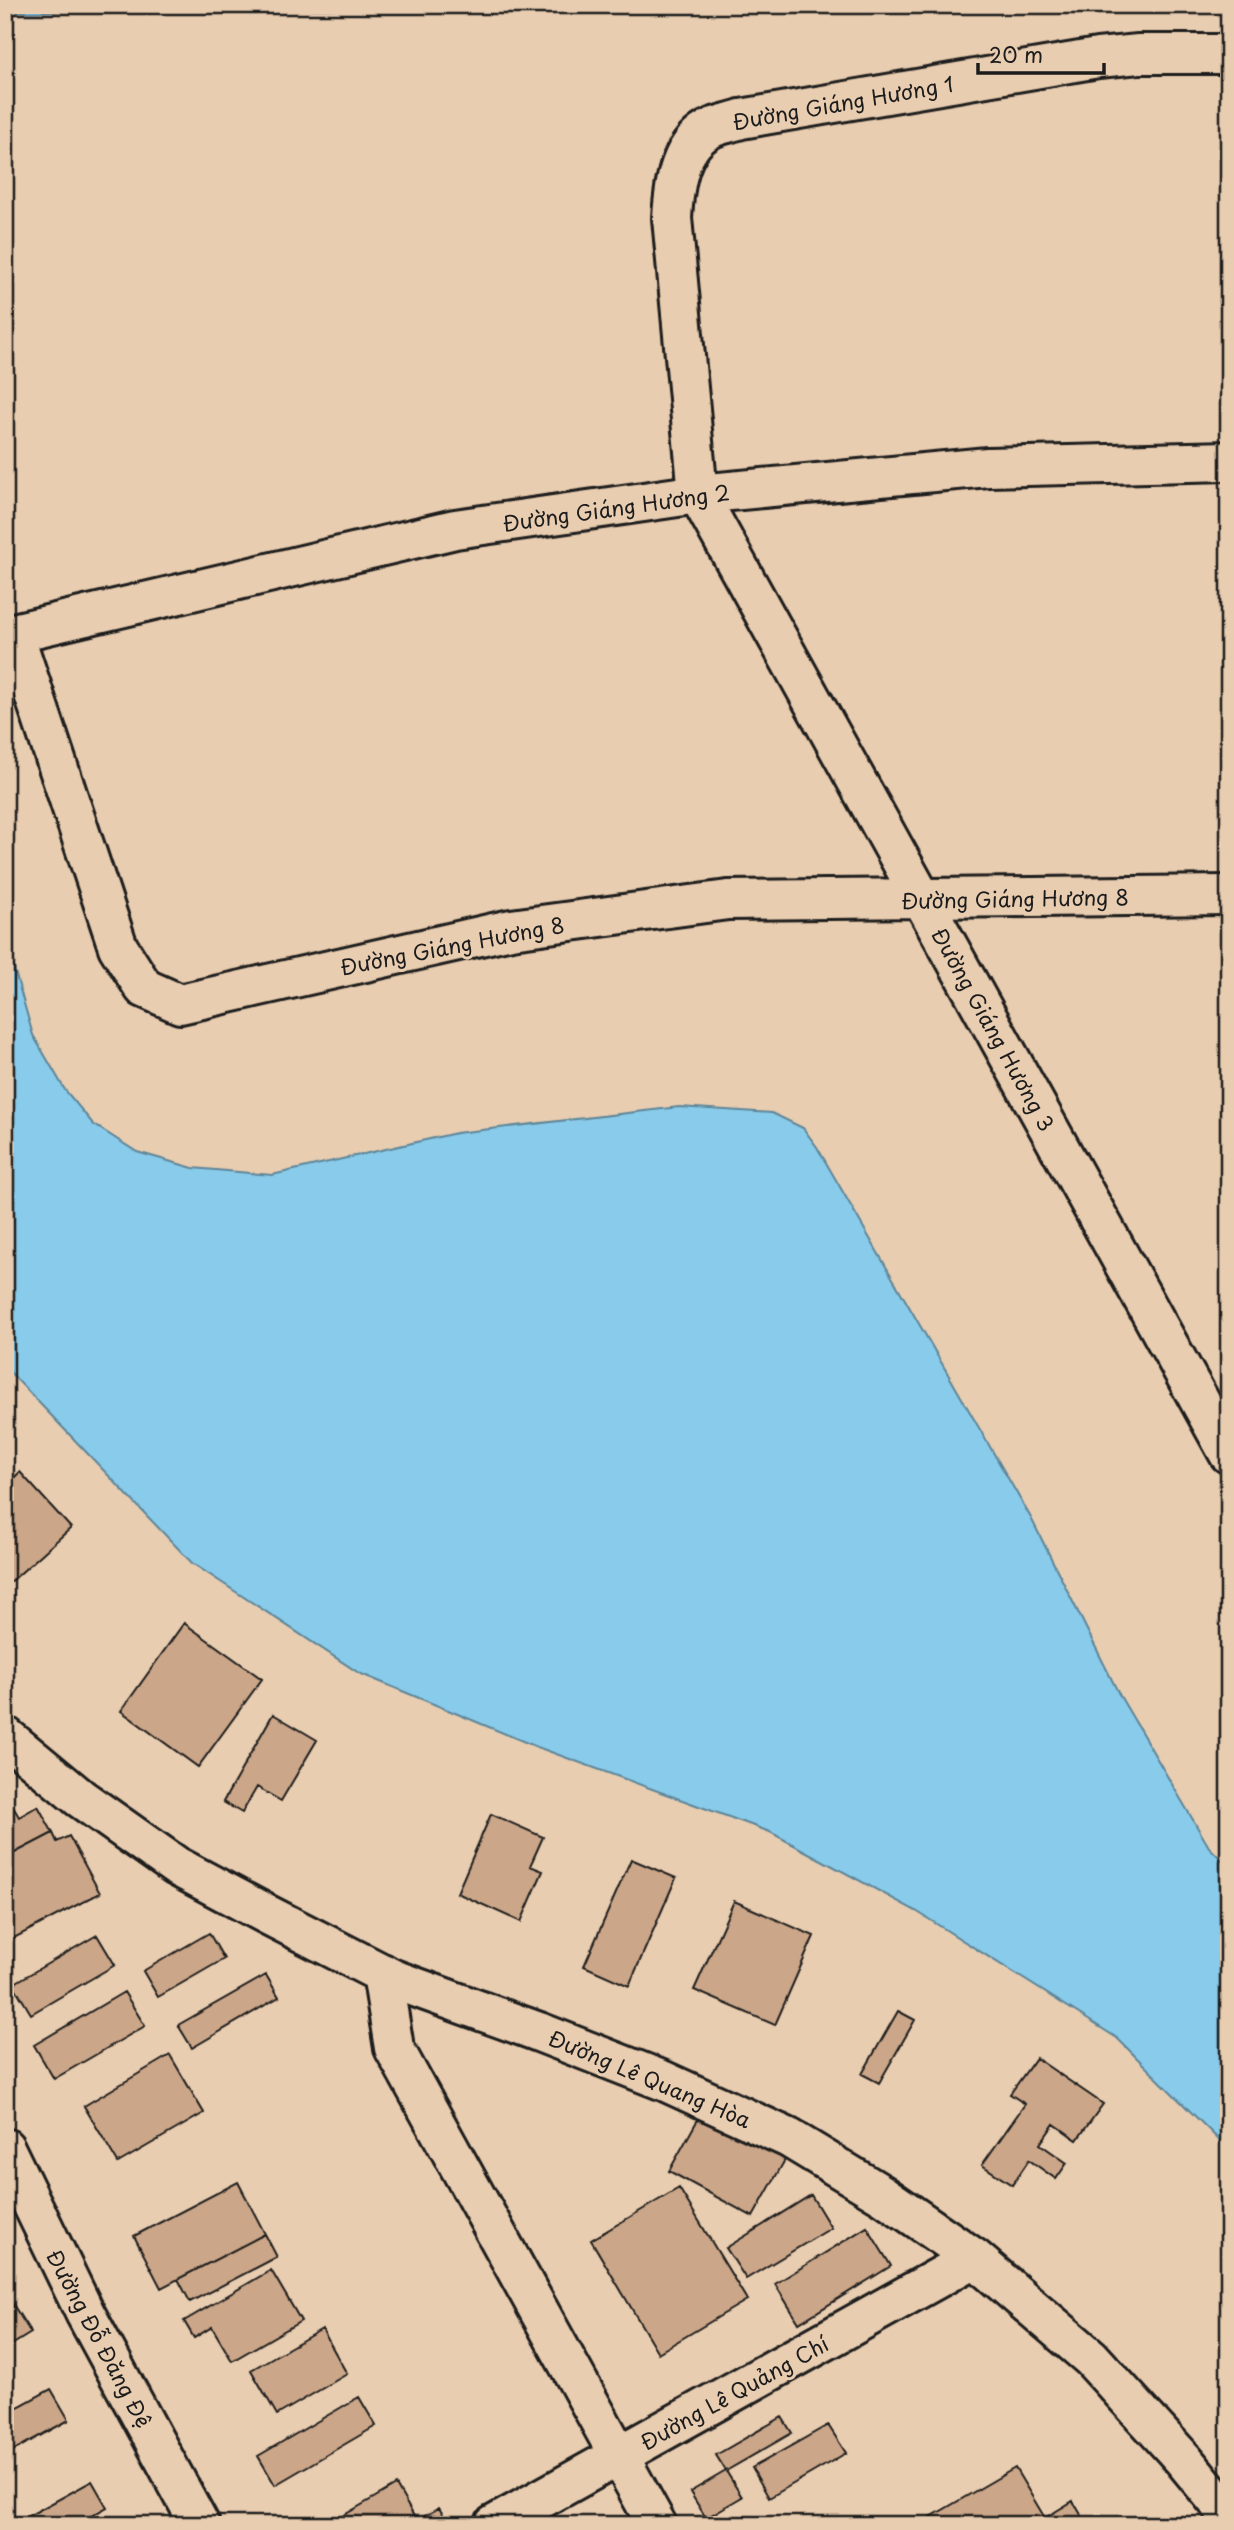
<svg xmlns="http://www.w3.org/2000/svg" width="1234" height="2530" font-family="'Playpen Sans',sans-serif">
<rect width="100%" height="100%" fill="#e9cdb0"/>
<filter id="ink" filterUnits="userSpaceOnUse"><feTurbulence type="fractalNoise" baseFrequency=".0143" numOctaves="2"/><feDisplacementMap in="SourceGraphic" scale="14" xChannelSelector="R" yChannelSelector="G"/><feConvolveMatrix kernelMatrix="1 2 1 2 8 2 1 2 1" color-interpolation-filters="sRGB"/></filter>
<g filter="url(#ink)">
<path fill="#89cbea" stroke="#5d8598" stroke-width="2" d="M 5,5 L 421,5 L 392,8 L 5,12 Z
M 5,937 L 33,1035 L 65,1090 L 93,1124 L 137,1152 L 193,1168 L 272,1175 L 456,1133 L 679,1107 L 772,1113 L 803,1128 L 817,1147 L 1031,1518 L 1120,1696 L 1209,1847 L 1229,1867 L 1229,2150 L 1117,2038 L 916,1911 L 770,1832 L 537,1747 L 359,1673 L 192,1563 L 5,1367 Z"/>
<path fill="#cca688" stroke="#1c1c1c" stroke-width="2" d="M 20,1472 L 71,1528 L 5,1587 L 5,1486 Z
M 184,1623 L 262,1679 L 198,1767 L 121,1711 Z
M 273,1714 L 317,1740 L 281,1801 L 257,1787 L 242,1813 L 223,1802 Z
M 5,1793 L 19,1817 L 38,1806 L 53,1833 L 5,1858 Z
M 491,1814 L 543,1837 L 530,1866 L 543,1871 L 521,1922 L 457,1893 Z
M 53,1833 L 57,1842 L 69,1836 L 100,1893 L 14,1938 L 5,1922 L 5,1858 Z
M 631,1859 L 676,1878 L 629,1986 L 584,1966 Z
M 734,1901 L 814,1936 L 775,2025 L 694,1990 Z
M 209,1933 L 224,1959 L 158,1997 L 143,1971 Z
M 97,1935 L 115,1965 L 31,2014 L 13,1984 Z
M 266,1975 L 279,1997 L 192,2048 L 178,2025 Z
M 124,1992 L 145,2026 L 54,2079 L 34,2045 Z
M 898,2011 L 915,2020 L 879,2083 L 862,2074 Z
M 170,2055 L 204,2113 L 118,2163 L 84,2106 Z
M 1036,2058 L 1103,2104 L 1077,2140 L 1054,2124 L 1040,2144 L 1067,2163 L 1056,2179 L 1029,2160 L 1012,2185 L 982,2165 L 1025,2104 L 1010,2094 Z
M 702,2112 L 786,2158 L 753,2217 L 669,2171 Z
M 238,2182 L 265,2234 L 161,2288 L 134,2236 Z
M 679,2188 L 747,2300 L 658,2353 L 591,2240 Z
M 811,2195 L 831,2228 L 746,2279 L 726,2248 Z
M 867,2227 L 891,2266 L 799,2323 L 775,2284 Z
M 265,2234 L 277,2257 L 190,2302 L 178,2279 Z
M 271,2270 L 301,2321 L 232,2361 L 212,2327 L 194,2338 L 184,2321 Z
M 5,2292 L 31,2333 L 5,2349 Z
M 322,2329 L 347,2374 L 277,2415 L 251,2370 Z
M 51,2389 L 69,2420 L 5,2455 L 5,2414 Z
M 359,2397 L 376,2426 L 275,2485 L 258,2456 Z
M 782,2417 L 792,2433 L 726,2471 L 716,2455 Z
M 828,2425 L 846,2453 L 769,2498 L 752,2468 Z
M 1015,2468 L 1045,2518 L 1032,2525 L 917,2525 Z
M 726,2471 L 742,2497 L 706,2518 L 690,2492 Z
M 92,2481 L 107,2507 L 75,2525 L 12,2525 Z
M 396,2485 L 419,2525 L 327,2525 Z
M 1073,2501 L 1087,2525 L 1032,2525 L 1045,2518 Z
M 439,2508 L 449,2525 L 419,2525 L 416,2521 Z"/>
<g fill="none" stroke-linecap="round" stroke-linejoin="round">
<defs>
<path id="minor" d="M 1229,54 L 1139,54 L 1098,58 L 741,119 C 732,122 723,124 714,127 C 679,142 674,185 672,218 L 698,494 L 1229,1454
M 14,634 L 118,947 L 144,988 L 180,1004 L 511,929 L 728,900 L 1229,895
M 5,635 L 455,529 L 630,504 L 698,494 L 988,467 L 1229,461
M 5,1736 L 80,1798 L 176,1866 L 268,1915 L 393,1979 L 539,2032 L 664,2081 L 789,2138 L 883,2195 L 974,2258 L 1091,2358 L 1183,2459 L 1229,2515
M 382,1973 L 394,2048 L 657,2525
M 5,2148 L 85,2313 L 200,2525
M 494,2525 L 974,2258"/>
</defs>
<use href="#minor" stroke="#1c1c1c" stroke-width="44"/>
<use href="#minor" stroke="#e9cdb0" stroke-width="38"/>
</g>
</g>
<g text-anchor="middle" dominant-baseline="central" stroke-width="6" stroke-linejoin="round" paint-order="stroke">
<g font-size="21" fill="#1c1c1c" stroke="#e9cdb0">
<text transform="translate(843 102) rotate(-10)">Đường Giáng Hương 1</text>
<text transform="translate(616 507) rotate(-8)">Đường Giáng Hương 2</text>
<text transform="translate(1015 898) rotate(-1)">Đường Giáng Hương 8</text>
<text transform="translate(452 945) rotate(-11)">Đường Giáng Hương 8</text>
<text transform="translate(994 1029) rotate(61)">Đường Giáng Hương 3</text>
<text transform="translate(650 2078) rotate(23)">Đường Lê Quang Hòa</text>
<text transform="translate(100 2338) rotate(62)">Đường Đỗ Đăng Đệ</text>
<text transform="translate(734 2392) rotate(-29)">Đường Lê Quảng Chí</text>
</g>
</g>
<rect width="1234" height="2530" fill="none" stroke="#e9cdb0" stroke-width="28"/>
<rect x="14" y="14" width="1206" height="2502" fill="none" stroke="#1c1c1c" stroke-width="2.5" filter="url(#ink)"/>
<path d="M978 63v10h126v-10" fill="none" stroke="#1c1c1c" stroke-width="3.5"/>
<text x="989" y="63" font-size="21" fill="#1c1c1c" stroke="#e9cdb0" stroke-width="5" paint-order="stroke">20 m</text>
</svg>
